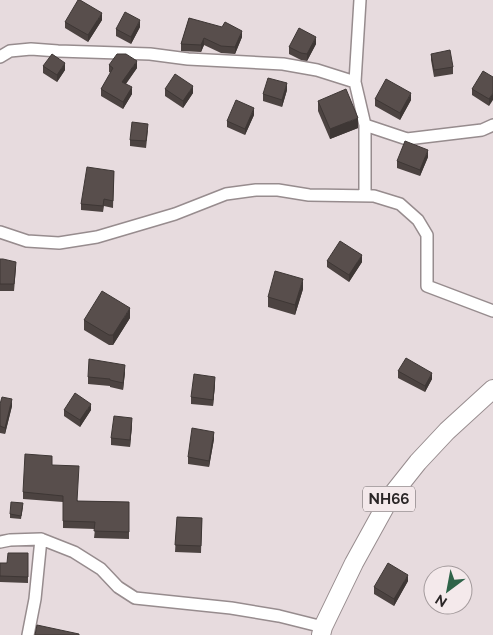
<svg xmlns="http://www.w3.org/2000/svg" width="493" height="635" font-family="Raleway,sans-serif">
<rect width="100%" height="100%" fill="#e7dbde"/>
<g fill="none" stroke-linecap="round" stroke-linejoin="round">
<defs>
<path id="minor" d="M 360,0 L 355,82 L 365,125 L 407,139 L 482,130 L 493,125
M 0,57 L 10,51 L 31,49 L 58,51 L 150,54 L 188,59 L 283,64 L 317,70 L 355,82
M 365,196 L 365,125
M 0,232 L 27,241 L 59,243 L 97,237 L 175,214 L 226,194 L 256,190 L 278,190 L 309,195 L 374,196 L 400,204 L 418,220 L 427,235 L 427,286 L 493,311
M 0,542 L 10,540 L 41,539 L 74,552 L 101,569 L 118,587 L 135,598 L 231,608 L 279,616 L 323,627
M 28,635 L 35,599 L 41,539"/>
<path id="trunk" d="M 321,635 L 323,627 L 354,563 L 391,496 L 418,462 L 447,431 L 493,389"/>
</defs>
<use href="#minor" stroke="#978c8e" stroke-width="14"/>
<use href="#trunk" stroke="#978c8e" stroke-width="20"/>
<use href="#minor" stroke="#fff" stroke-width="11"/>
<use href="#trunk" stroke="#fff" stroke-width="18"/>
</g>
<path fill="#4c4341" d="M 189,18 L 242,37 L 235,54 L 221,53 L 204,45 L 201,52 L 181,51 L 181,44 Z
M 102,20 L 88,42 L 65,28 L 65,22 Z
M 140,27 L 131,44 L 116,36 L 116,29 Z
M 316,44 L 307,61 L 301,60 L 289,54 L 289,47 Z
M 431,54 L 453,67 L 453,74 L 434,77 L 431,60 Z
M 109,65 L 137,68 L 126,84 L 132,94 L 123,109 L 101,96 L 101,89 L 111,73 L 109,72 Z
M 43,66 L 65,70 L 57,82 L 43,73 Z
M 493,77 L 489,106 L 472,95 L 472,89 Z
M 165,89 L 193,93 L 183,108 L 165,96 Z
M 287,90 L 282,107 L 263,101 L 263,94 Z
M 375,99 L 411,100 L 400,120 L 375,106 Z
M 318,101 L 358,128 L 330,139 L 318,111 Z
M 254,115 L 245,135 L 227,127 L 227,121 Z
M 148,130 L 146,148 L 130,146 L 130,140 Z
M 428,157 L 420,176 L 397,168 L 397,161 Z
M 114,171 L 113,208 L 104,206 L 103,212 L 81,210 L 81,204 Z
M 0,259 L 16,268 L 14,291 L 0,291 Z
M 327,261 L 362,262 L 349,282 L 327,267 Z
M 303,289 L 295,315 L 268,307 L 268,297 Z
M 130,318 L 113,345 L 109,345 L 84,330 L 84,320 Z
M 398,371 L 432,379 L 425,392 L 398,378 Z
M 125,372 L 123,390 L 110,387 L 110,386 L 88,384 L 88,377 Z
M 215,384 L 213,406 L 191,404 L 191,397 Z
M 0,404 L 12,406 L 5,434 L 0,433 Z
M 64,410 L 91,410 L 80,427 L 64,416 Z
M 132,425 L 130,447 L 111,445 L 111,438 Z
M 214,439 L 209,467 L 188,464 L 188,457 Z
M 52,465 L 78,501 L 129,502 L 129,539 L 94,538 L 95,529 L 63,528 L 63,502 L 23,499 L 23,492 Z
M 23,507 L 21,519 L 10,518 L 10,514 Z
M 177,517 L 202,518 L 201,553 L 175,552 Z
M 28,553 L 28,583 L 0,582 L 0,563 L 7,563 Z
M 408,581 L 394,606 L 374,594 L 374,587 Z"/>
<path fill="#3e3735" d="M 102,13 L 102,20 L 88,42 L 88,35 Z
M 140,20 L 140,27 L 131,44 L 131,37 Z
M 242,31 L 242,37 L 235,54 L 235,47 Z
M 316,37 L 316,44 L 307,61 L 307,54 Z
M 204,38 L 204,45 L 201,52 L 201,45 Z
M 137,61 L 137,68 L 122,89 L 122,82 Z
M 65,63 L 65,70 L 57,82 L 57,75 Z
M 287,83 L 287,90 L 282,107 L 282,100 Z
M 193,86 L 193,93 L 183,108 L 183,101 Z
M 132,87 L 132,94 L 123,109 L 123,102 Z
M 411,93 L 411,100 L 400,120 L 400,113 Z
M 493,93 L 493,100 L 489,106 L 489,99 Z
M 254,108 L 254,115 L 245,135 L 245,129 Z
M 358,118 L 358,128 L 330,139 L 330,129 Z
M 428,150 L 428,157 L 420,176 L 420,170 Z
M 362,255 L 362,262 L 349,282 L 349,275 Z
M 303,279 L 303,289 L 295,315 L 295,305 Z
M 130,308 L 130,318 L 113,345 L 113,335 Z
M 125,365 L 125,372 L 123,390 L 123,383 Z
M 432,373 L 432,379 L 425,392 L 425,386 Z
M 215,377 L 215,384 L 213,406 L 213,400 Z
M 12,399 L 12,406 L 5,434 L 5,428 Z
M 91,404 L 91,410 L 80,427 L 80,420 Z
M 132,418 L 132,425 L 130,447 L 130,440 Z
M 214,432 L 214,439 L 209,467 L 209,461 Z
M 408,575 L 408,581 L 394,606 L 394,599 Z"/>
<path fill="#584e4c" stroke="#3e3735" d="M 78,0 L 80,0 L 102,13 L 88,35 L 65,22 Z
M 125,12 L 140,20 L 131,37 L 116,29 Z
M 189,18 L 222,27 L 225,22 L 242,31 L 235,47 L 221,46 L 204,38 L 201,45 L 181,44 Z
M 299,28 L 316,37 L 307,54 L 301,53 L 289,47 Z
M 450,50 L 453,67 L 434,70 L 431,54 Z
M 52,54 L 65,63 L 57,75 L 43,66 Z
M 117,54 L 126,54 L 137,61 L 122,82 L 132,87 L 123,102 L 101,89 L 113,68 L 109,65 Z
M 483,71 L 493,77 L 493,93 L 489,99 L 472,89 Z
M 175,74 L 193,86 L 183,101 L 165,89 Z
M 268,78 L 287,83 L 282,100 L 263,94 Z
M 386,79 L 411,93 L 400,113 L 375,99 Z
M 346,89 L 358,118 L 330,129 L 318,101 Z
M 236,100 L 254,108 L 245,129 L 227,121 Z
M 132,122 L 148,124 L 146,141 L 130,140 Z
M 405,141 L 428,150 L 420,170 L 397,161 Z
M 87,167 L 114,171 L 113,201 L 104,199 L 103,206 L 81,204 Z
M 340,241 L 362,255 L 349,275 L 327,261 Z
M 0,259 L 3,259 L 16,262 L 14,284 L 0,284 Z
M 275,271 L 303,279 L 295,305 L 268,297 Z
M 102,291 L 130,308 L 113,335 L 109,335 L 84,320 Z
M 406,358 L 432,373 L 425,386 L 398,371 Z
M 89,359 L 125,365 L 123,383 L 110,380 L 110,379 L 88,377 Z
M 194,374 L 215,377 L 213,400 L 191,397 Z
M 75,393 L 91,404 L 80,420 L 64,410 Z
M 2,397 L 12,399 L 5,428 L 0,426 L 0,404 Z
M 114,416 L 132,418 L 130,440 L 111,438 Z
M 192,428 L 214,432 L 209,461 L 188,457 Z
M 25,454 L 52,456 L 52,465 L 79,466 L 77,501 L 129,502 L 129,532 L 94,531 L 95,522 L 63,521 L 63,496 L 23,492 Z
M 11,502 L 23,503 L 21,516 L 10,514 Z
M 177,517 L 202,518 L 201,546 L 175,545 Z
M 8,553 L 28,553 L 28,577 L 0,576 L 0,563 L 7,563 Z
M 388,563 L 408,575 L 394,599 L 374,587 Z
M 37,625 L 79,634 L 79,635 L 35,635 Z"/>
<g text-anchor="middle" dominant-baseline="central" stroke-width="5" stroke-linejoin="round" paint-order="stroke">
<rect fill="#f4e9eb" stroke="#676062" stroke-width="1" x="363" y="486.5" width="52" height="25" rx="4"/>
<g font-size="15" font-weight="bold" fill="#2b2627">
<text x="389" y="499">NH66</text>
</g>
</g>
<g transform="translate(448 590) rotate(212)"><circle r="24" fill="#f4e9eb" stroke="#a49b9d"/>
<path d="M0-4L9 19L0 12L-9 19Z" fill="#2f6349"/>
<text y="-8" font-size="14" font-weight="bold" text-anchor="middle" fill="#2b2627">N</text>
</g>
</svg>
